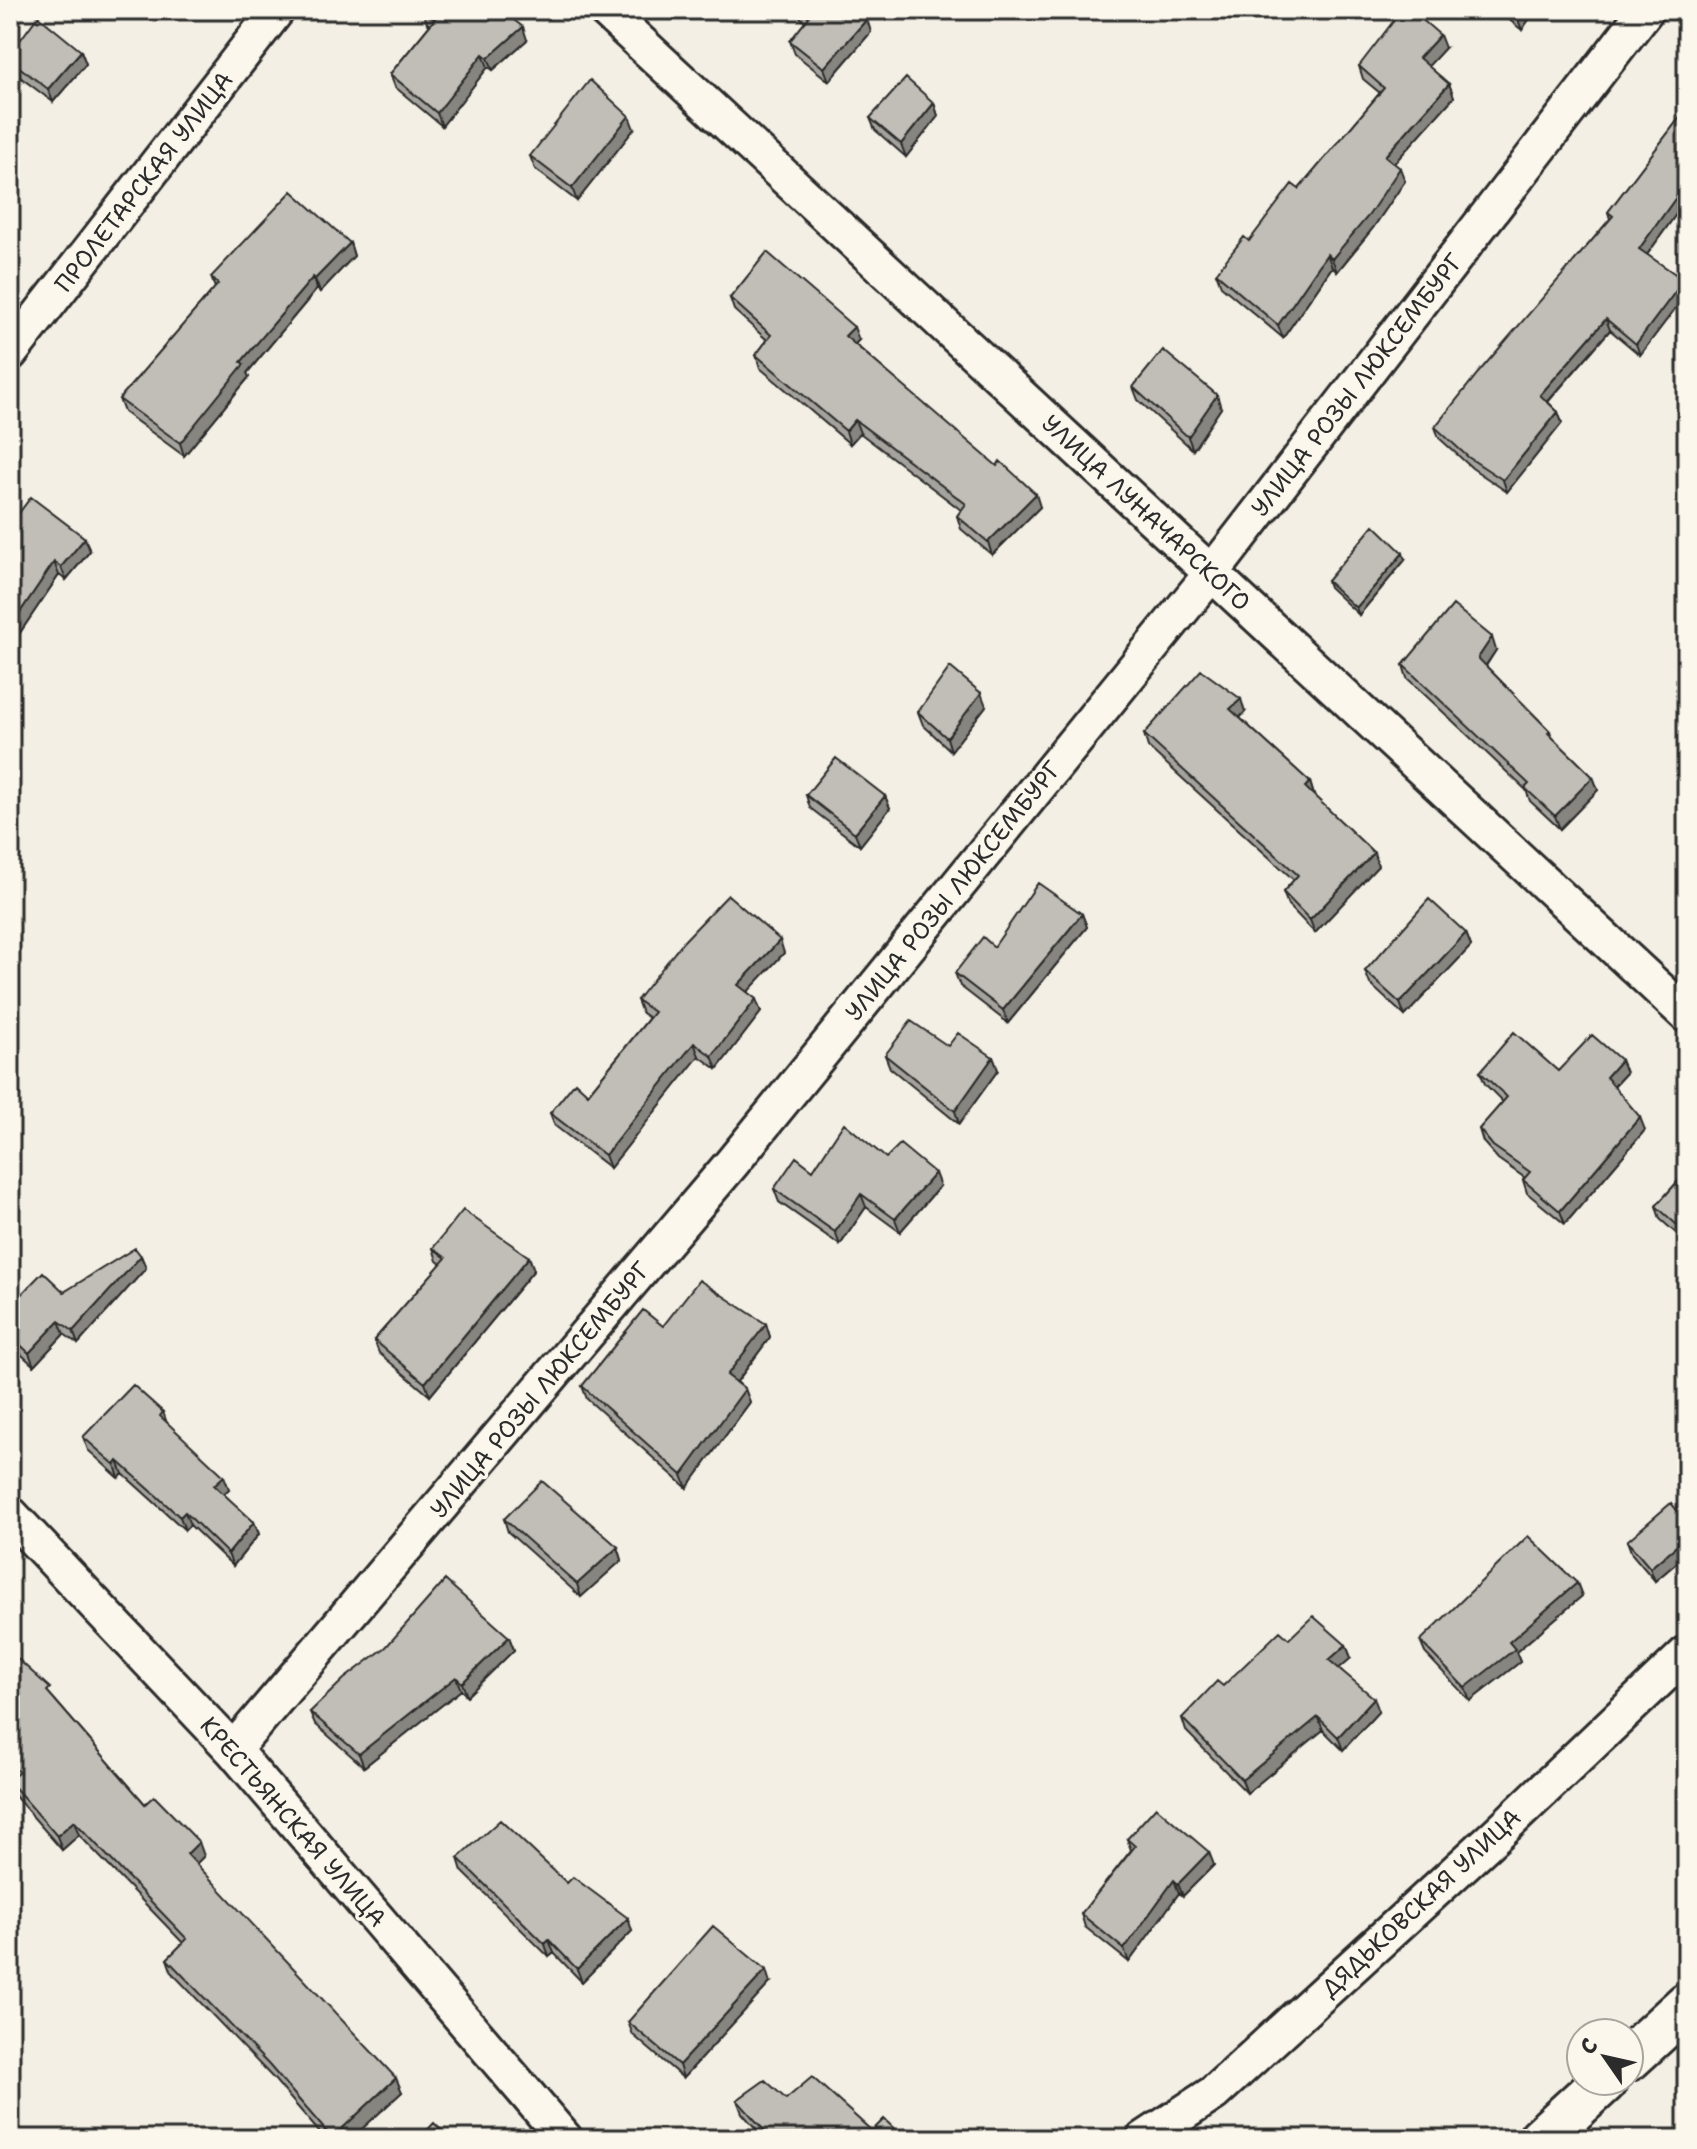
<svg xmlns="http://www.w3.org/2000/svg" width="1697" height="2149" font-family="'Shantell Sans',sans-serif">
<rect width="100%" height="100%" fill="#f3efe4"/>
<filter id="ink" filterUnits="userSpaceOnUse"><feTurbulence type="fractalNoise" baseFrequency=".0125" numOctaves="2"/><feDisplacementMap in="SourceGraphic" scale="16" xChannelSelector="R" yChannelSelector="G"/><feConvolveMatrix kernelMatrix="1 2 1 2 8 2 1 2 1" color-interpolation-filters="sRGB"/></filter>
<g filter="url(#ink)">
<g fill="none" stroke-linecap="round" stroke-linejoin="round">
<defs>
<path id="minor" d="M 605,10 L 1687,1015
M 10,353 L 277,10
M 10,1514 L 233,1750 L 565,2139
M 233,1750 L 732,1163 L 1211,574 L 1646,10
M 1144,2139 L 1214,2093 L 1498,1833 L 1687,1653"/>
<path id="primary" d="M 1629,2058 L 1687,2005
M 1541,2139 L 1604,2081"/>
</defs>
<use href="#minor" stroke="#2b2b2b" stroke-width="40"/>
<use href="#primary" stroke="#2b2b2b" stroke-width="50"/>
<use href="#minor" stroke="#fbf7ec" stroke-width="34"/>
<use href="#primary" stroke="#fbf7ec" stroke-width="44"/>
</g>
<path fill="#a5a39d" stroke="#2b2b2b" stroke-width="2" d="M 422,10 L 527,40 L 493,70 L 488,67 L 442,126 L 395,87 L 390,74 L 430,25 L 427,23 Z
M 793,10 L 856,10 L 871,32 L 829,81 L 795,54 L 790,41 L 805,22 Z
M 1497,10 L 1535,10 L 1522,30 Z
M 1445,48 L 1428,66 L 1449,84 L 1454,97 L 1394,163 L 1405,181 L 1373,228 L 1337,272 L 1332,267 L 1283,338 L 1221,286 L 1216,273 L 1249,241 L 1299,189 L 1380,93 L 1363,79 L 1359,66 Z
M 81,51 L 86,64 L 53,102 L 12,71 L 10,67 L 10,54 Z
M 934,103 L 938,116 L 906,157 L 875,130 L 870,118 Z
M 1687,108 L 1687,199 L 1647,255 L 1687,287 L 1687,293 L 1640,355 L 1610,330 L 1548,402 L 1558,412 L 1562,423 L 1507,492 L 1472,468 L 1439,438 L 1435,427 L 1610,219 L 1608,212 Z
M 634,129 L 577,201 L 535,169 L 530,156 Z
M 350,243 L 354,256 L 320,292 L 317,289 L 247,373 L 249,377 L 184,456 L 124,412 L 119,399 L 215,288 L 211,277 Z
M 730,298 L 859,340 L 855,344 L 1040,507 L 992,555 L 961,529 L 957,516 L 961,510 L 860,433 L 850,444 L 760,368 L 756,355 L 767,340 L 734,310 Z
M 1133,387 L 1221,408 L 1193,450 L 1138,400 Z
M 10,525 L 90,551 L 66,580 L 59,575 L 15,640 L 10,637 Z
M 1405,560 L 1359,615 L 1329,587 L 1327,581 Z
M 1496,650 L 1486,666 L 1550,731 L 1552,737 L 1593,777 L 1598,790 L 1560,829 L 1530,801 L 1526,790 L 1407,678 L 1403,665 Z
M 986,706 L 951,751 L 923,725 L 918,712 Z
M 1245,712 L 1240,718 L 1310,782 L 1314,796 L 1374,853 L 1378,866 L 1315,933 L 1288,905 L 1283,892 L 1294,880 L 1148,747 L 1144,734 Z
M 806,795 L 885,796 L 890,808 L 860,846 L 810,808 Z
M 1082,914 L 1087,927 L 1008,1023 L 960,986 L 955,973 L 994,947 Z
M 1466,933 L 1471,946 L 1405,1016 L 1370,984 L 1365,971 Z
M 784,953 L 747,992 L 761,1012 L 717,1069 L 699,1056 L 610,1168 L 555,1126 L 550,1113 L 588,1094 L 649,1018 L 642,1013 L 637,1000 Z
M 948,1046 L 993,1057 L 998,1070 L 959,1124 L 890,1068 L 885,1055 Z
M 1621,1060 L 1626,1073 L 1614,1086 L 1645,1130 L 1565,1224 L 1527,1193 L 1523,1180 L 1525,1178 L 1498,1159 L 1483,1142 L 1479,1129 L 1503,1102 L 1485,1084 L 1480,1072 L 1558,1071 Z
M 886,1158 L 940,1186 L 900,1232 L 866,1207 L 840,1245 L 779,1202 L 774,1189 L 813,1170 Z
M 1687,1171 L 1687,1243 L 1660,1219 L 1656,1206 Z
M 433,1248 L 529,1257 L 534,1270 L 430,1396 L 379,1353 L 374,1340 L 441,1264 L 437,1261 Z
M 141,1256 L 146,1268 L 78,1344 L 64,1334 L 34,1366 L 10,1344 L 10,1306 L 64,1292 Z
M 766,1324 L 770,1337 L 737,1382 L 745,1389 L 750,1402 L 687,1488 L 587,1399 L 582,1386 Z
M 163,1412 L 167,1423 L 229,1489 L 223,1494 L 254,1522 L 259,1534 L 233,1566 L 190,1525 L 185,1530 L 123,1474 L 119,1478 L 88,1450 L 83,1437 Z
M 504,1519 L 618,1547 L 622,1560 L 581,1597 L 508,1532 Z
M 1687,1522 L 1687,1554 L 1655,1581 L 1632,1554 L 1627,1541 Z
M 1577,1583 L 1582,1596 L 1516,1652 L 1520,1662 L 1470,1701 L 1425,1653 L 1420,1641 Z
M 509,1637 L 514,1650 L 467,1696 L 461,1690 L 364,1767 L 315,1724 L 310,1712 Z
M 1289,1639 L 1346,1645 L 1351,1658 L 1339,1668 L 1379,1711 L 1343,1750 L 1323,1730 L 1247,1793 L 1186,1731 L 1182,1718 L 1223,1686 Z
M 10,1652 L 54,1699 L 145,1804 L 204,1856 L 196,1864 L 402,2092 L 351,2139 L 325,2139 L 274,2079 L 172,1973 L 167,1959 L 183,1943 L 79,1835 L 62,1850 L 14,1795 L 10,1784 L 10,1780 L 14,1776 L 10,1773 Z
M 1127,1839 L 1214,1865 L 1183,1896 L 1179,1893 L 1129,1962 L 1085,1927 L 1081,1914 L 1131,1850 Z
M 458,1858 L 567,1883 L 632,1931 L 582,1982 L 554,1953 L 549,1957 L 462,1871 Z
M 770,1983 L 683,2078 L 633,2035 L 628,2022 Z
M 786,2099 L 872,2131 L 905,2139 L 765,2139 L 742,2113 L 737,2100 Z"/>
<path fill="#86857f" stroke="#2b2b2b" stroke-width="2" d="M 1522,10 L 1535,10 L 1522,30 L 1517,17 Z
M 867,19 L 871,32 L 829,81 L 824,68 Z
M 523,27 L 527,40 L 493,70 L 488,58 Z
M 1440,35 L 1445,48 L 1424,71 L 1419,58 Z
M 81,51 L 86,64 L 53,102 L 48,89 Z
M 483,54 L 488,67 L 442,126 L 437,113 Z
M 1449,84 L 1454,97 L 1389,169 L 1385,156 Z
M 934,103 L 938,116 L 906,157 L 901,144 Z
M 629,116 L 634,129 L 577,201 L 572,188 Z
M 1400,168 L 1405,181 L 1373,228 L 1337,272 L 1332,259 Z
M 1687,182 L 1687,199 L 1643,260 L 1639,249 Z
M 350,243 L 354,256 L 320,292 L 315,279 Z
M 1327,254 L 1332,267 L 1283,338 L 1278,325 Z
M 313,277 L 317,289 L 247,373 L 249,377 L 184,456 L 180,443 L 241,362 Z
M 1684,280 L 1687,287 L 1687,293 L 1640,355 L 1636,344 Z
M 1606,319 L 1610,330 L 1544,406 L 1540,395 Z
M 854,327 L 859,340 L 850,349 L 845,336 Z
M 1217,395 L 1221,408 L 1193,450 L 1188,437 Z
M 1558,412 L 1562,423 L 1507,492 L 1503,480 Z
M 855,420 L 860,433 L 850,444 L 846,431 Z
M 1036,494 L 1040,507 L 992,555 L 988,542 Z
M 85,538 L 90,551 L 66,580 L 61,567 Z
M 1403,553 L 1405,560 L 1359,615 L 1356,608 Z
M 54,562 L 59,575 L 15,640 L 10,627 Z
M 1492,637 L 1496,650 L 1482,671 L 1478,658 Z
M 981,693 L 986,706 L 951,751 L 947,738 Z
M 1241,699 L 1245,712 L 1235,722 L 1230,709 Z
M 1593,777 L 1598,790 L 1560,829 L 1555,816 Z
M 1310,782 L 1314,795 L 1310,800 L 1305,787 Z
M 885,796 L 890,808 L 860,846 L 855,833 Z
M 1374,853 L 1378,866 L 1315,933 L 1310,920 Z
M 1082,914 L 1087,927 L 1008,1023 L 1003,1010 Z
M 1466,933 L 1471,946 L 1405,1016 L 1400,1003 Z
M 780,940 L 784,953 L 742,998 L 738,985 Z
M 756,999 L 761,1012 L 717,1069 L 712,1056 Z
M 694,1043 L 699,1056 L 610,1168 L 605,1155 Z
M 993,1057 L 998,1070 L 959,1124 L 955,1111 Z
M 1621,1060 L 1626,1073 L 1610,1090 L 1606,1077 Z
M 1640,1117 L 1645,1130 L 1565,1224 L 1560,1211 Z
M 935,1173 L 940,1186 L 900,1232 L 895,1219 Z
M 861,1194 L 866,1207 L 840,1245 L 835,1232 Z
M 141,1256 L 146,1268 L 78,1344 L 73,1331 Z
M 529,1257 L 534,1270 L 430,1396 L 425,1383 Z
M 59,1321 L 64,1334 L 34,1366 L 29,1353 Z
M 766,1324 L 770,1337 L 732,1388 L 727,1375 Z
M 745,1389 L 750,1402 L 687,1488 L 682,1475 Z
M 118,1461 L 123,1474 L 119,1478 L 115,1465 Z
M 224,1476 L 229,1489 L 219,1498 L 214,1485 Z
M 185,1512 L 190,1525 L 185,1530 L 180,1517 Z
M 254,1522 L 259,1534 L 233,1566 L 228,1554 Z
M 1687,1537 L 1687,1554 L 1655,1581 L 1650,1568 Z
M 618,1547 L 622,1560 L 581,1597 L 577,1584 Z
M 1577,1583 L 1582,1596 L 1516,1652 L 1520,1662 L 1470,1701 L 1465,1688 L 1509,1642 Z
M 509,1637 L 514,1650 L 467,1696 L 462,1683 Z
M 1346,1645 L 1351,1658 L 1334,1673 L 1329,1660 Z
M 456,1677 L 461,1690 L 364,1767 L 359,1754 Z
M 1374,1698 L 1379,1711 L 1343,1750 L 1338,1737 Z
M 1318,1717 L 1323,1730 L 1247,1793 L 1242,1780 Z
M 74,1821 L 79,1835 L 62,1850 L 57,1836 Z
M 199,1842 L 204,1856 L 192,1868 L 187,1854 Z
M 1209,1852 L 1214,1865 L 1183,1896 L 1178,1884 Z
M 1174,1880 L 1179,1893 L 1129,1962 L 1124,1949 Z
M 628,1918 L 632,1931 L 582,1982 L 577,1969 Z
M 549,1940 L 554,1953 L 549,1957 L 545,1944 Z
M 766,1970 L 770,1983 L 683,2078 L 679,2065 Z
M 396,2078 L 402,2092 L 351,2139 L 332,2139 L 332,2138 Z"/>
<path fill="#c0beb6" stroke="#2b2b2b" stroke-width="2" d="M 422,10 L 501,10 L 523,27 L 488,58 L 483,54 L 437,113 L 390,74 L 435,19 Z
M 802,10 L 856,10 L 867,19 L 824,68 L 790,41 L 809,17 Z
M 1402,10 L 1411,10 L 1440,35 L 1419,58 L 1449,84 L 1385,156 L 1400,168 L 1369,215 L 1332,259 L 1327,254 L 1278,325 L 1216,273 L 1244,237 L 1249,241 L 1292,184 L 1299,189 L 1384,88 L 1359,66 Z
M 1509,10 L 1522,10 L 1517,17 Z
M 38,16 L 81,51 L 48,89 L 10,60 L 10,54 Z
M 906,78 L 934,103 L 901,144 L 870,118 Z
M 590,80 L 629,116 L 572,188 L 530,156 Z
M 1687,108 L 1687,182 L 1639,249 L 1684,280 L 1636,344 L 1606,319 L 1540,395 L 1558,412 L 1503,480 L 1468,457 L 1435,427 L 1478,373 L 1613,216 L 1608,212 Z
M 292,191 L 350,243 L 315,279 L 313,277 L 241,362 L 244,364 L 180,443 L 119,399 L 218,284 L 211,277 Z
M 767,252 L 854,327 L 845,336 L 997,466 L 1000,461 L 1036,494 L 988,542 L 957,516 L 966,504 L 855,420 L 846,431 L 756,355 L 771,335 L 730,298 Z
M 1163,350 L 1217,395 L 1188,437 L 1133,387 Z
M 31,497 L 85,538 L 61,567 L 54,562 L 10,627 L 10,525 Z
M 1374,525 L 1403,553 L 1356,608 L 1327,581 Z
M 1453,605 L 1492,637 L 1478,658 L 1550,731 L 1548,733 L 1593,777 L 1555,816 L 1525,788 L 1529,784 L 1403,665 Z
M 950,667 L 981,693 L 947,738 L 918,712 Z
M 1201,670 L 1241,699 L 1230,709 L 1310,782 L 1305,787 L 1374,853 L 1310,920 L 1283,892 L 1298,875 L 1144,734 Z
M 836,758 L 885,796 L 855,833 L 806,795 Z
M 1038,883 L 1082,914 L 1003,1010 L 955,973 L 983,937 L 994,947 Z
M 728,895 L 780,940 L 738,985 L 756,999 L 712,1056 L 694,1043 L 605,1155 L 550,1113 L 575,1082 L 588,1094 L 654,1012 L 637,1000 L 683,942 Z
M 1429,899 L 1466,933 L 1400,1003 L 1365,971 Z
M 911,1021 L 948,1046 L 958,1033 L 993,1057 L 955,1111 L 885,1055 Z
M 1514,1032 L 1558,1071 L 1592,1035 L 1621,1060 L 1606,1077 L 1640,1117 L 1560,1211 L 1523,1180 L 1530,1172 L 1493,1146 L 1479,1129 L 1507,1097 L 1480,1072 Z
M 844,1123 L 886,1158 L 900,1144 L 935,1173 L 895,1219 L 861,1194 L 835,1232 L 774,1189 L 796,1157 L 813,1170 Z
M 1687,1171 L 1687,1234 L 1656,1206 Z
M 463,1210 L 529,1257 L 425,1383 L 374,1340 L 446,1258 L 433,1248 Z
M 135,1248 L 141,1256 L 73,1331 L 59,1321 L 29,1353 L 10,1335 L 10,1306 L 43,1272 L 64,1292 Z
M 699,1280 L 766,1324 L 727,1375 L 745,1389 L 682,1475 L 582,1386 L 643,1310 L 663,1326 Z
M 133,1385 L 163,1412 L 160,1416 L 224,1476 L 214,1485 L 254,1522 L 228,1554 L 185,1512 L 180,1517 L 118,1461 L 115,1465 L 83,1437 Z
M 542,1481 L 618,1547 L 577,1584 L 504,1519 Z
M 1671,1503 L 1687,1522 L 1687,1537 L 1650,1568 L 1627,1541 Z
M 1528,1536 L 1577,1583 L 1509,1642 L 1515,1649 L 1465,1688 L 1420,1641 Z
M 445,1580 L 509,1637 L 462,1683 L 456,1677 L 359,1754 L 310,1712 L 344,1679 L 386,1647 Z
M 1313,1616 L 1346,1645 L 1329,1660 L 1374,1698 L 1338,1737 L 1318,1717 L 1242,1780 L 1182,1718 L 1217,1681 L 1223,1686 L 1280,1631 L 1289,1639 Z
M 10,1652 L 50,1688 L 47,1691 L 145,1804 L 154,1796 L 199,1842 L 187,1854 L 396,2078 L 332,2138 L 269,2065 L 167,1959 L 187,1939 L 74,1821 L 57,1836 L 10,1782 L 10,1780 L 19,1772 L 10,1764 Z
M 1156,1807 L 1209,1852 L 1178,1884 L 1174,1880 L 1124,1949 L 1081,1914 L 1135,1846 L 1127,1839 Z
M 500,1820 L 567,1883 L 573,1877 L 628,1918 L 577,1969 L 549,1940 L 545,1944 L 458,1858 Z
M 713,1926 L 766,1970 L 679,2065 L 628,2022 Z
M 812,2077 L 872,2131 L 884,2119 L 905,2139 L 772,2139 L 737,2100 L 765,2080 L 786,2099 Z
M 434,2123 L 450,2139 L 419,2139 Z"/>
</g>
<g text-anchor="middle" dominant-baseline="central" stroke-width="7" stroke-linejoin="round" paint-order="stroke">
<g font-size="24" fill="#2b2b2b" stroke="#fbf7ec">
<text transform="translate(144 182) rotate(-52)">ПРОЛЕТАРСКАЯ УЛИЦА</text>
<text transform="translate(1357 385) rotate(-52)">УЛИЦА РОЗЫ ЛЮКСЕМБУРГ</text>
<text transform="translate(1146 513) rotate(43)">УЛИЦА ЛУНАЧАРСКОГО</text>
<text transform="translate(953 891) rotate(-51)">УЛИЦА РОЗЫ ЛЮКСЕМБУРГ</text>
<text transform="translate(540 1390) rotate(-50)">УЛИЦА РОЗЫ ЛЮКСЕМБУРГ</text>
<text transform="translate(293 1822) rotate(49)">КРЕСТЬЯНСКАЯ УЛИЦА</text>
<text transform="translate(1421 1903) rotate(-43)">ДЯДЬКОВСКАЯ УЛИЦА</text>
</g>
</g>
<rect width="1697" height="2149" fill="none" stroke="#fbf7ec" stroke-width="40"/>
<rect x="20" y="20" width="1657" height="2109" fill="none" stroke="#2b2b2b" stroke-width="3" filter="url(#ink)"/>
<g transform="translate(1605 2057) rotate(304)"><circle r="38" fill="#fbf7ec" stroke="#a8a59f" stroke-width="2"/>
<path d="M0-6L14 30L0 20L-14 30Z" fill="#2b2b2b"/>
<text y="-12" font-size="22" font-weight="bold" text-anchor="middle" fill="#2b2b2b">С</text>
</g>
</svg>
